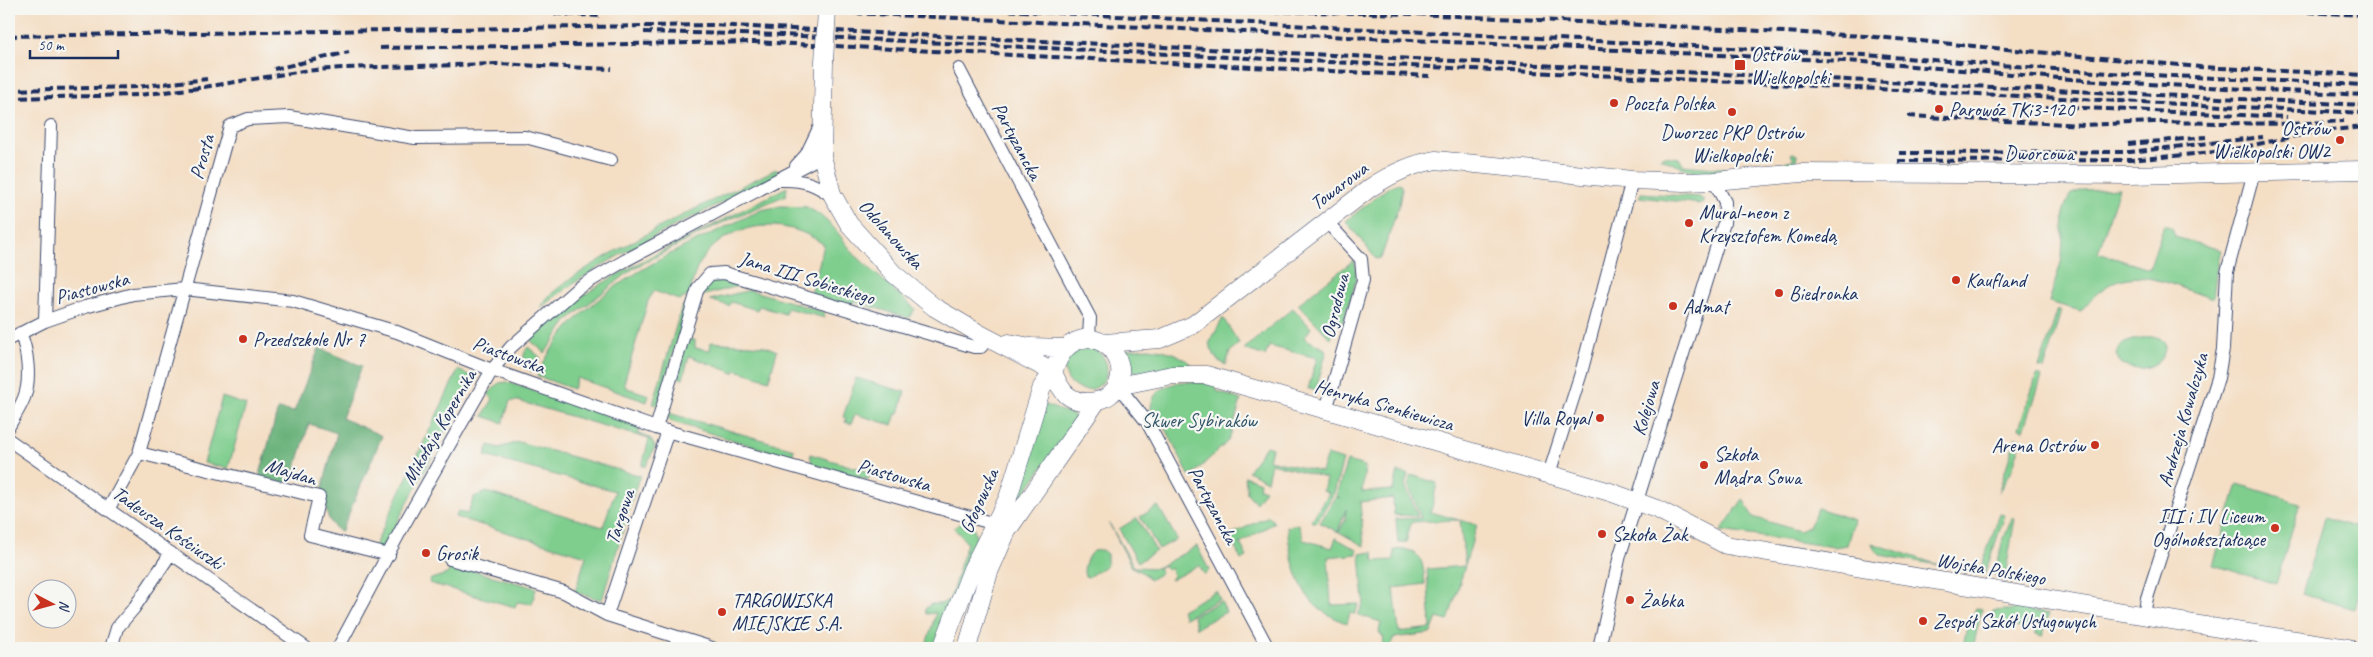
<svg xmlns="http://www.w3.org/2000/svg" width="2373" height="657" font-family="Caveat,sans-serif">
<rect width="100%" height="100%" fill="#f6f6f2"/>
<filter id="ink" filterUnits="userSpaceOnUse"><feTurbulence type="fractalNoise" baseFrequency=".02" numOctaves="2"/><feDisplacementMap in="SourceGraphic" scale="10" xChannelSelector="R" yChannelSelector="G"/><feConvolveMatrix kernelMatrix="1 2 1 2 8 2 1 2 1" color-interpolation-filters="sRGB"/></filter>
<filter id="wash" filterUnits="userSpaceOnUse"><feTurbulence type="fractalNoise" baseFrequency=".0096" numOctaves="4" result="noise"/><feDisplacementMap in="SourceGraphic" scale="20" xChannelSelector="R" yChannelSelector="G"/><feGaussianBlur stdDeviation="1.12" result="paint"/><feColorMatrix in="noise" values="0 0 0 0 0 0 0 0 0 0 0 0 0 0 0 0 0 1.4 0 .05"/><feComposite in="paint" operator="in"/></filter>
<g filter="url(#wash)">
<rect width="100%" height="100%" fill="#f4dec4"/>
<path fill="#7fce8e" stroke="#4d7e76" d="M 1793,153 L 1797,155 L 1795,165 L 1788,167 L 1698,174 L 1660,158 L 1664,156 L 1679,158 L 1683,165 C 1721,169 1758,172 1794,159 L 1791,154 Z
M 776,169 L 780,174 C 699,215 612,251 540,308 C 553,274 735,190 776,169 Z
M 1399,183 L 1402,188 L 1399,205 L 1381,258 L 1376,259 L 1346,221 L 1390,186 Z
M 787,187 L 786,195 L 717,225 L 634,268 L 568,320 L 545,353 L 530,340 C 572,296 624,270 678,243 C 715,224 751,206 787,187 Z
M 2119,188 L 2098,253 L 2149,269 L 2164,225 L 2172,228 L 2175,237 L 2221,250 L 2216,273 L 2213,299 C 2159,281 2123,256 2081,311 L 2049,302 L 2062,259 L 2064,209 L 2070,195 L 2082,190 Z
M 1641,193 L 1700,197 L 1704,201 L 1702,204 L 1639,197 Z
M 781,206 L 807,207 L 820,215 L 835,229 L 854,254 L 915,309 L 909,318 L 853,301 L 850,307 L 811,294 L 824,245 C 786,215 726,220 700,263 C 694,272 692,286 689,296 L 679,300 L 654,291 L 648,301 L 624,383 L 627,388 L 649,395 L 647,402 L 577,378 L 573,389 L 537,376 C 575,289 681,249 761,210 Z
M 1354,260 C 1361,279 1348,303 1343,322 L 1337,321 L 1331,339 L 1298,304 Z
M 716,280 L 727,280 L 746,284 L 701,296 C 703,287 708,283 716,280 Z
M 750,290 L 824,312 L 825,318 L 787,308 L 785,314 L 759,306 L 757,310 L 731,302 L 729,306 L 710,300 Z
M 682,306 L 687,306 L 658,405 L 653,404 Z
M 1293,308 L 1311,328 L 1304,338 L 1327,350 L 1316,389 L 1308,389 L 1317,358 L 1269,346 L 1265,356 L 1244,349 Z
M 2058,309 L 2061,311 L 2044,369 L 2039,368 Z
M 1223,318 L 1239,343 L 1230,352 L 1226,365 L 1217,360 L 1209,344 Z
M 2152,336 L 2160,338 L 2165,344 C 2167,367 2136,375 2120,363 L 2116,354 C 2120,339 2140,339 2152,336 Z
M 685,339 L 695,340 L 695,348 L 710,350 L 711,342 L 765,346 L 777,351 L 769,380 L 736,370 L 734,373 L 689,356 L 683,379 L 674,376 Z
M 528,347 L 541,358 L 532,372 C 523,366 521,355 528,347 Z
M1065 369a21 21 0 1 1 42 0a21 21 0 1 1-42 0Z
M 1149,348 C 1166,350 1183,354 1194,368 L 1143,374 L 1130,370 L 1121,350 Z
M 458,370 L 471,376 L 471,383 L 383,549 L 373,549 Z
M 2037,375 L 2042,377 L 2024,430 L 2019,428 Z
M 856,378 L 905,392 L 899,414 L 896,414 L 892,425 L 855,414 L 851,424 L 845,422 L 846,418 L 843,417 Z
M 507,382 L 640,426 L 638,434 L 650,438 L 655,447 L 646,466 L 642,466 L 649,439 L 518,401 L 510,401 L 503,423 L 483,416 L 493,399 L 488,394 L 499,383 Z
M 1179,382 L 1196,382 L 1215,385 L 1217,391 L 1241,400 L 1229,440 L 1190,477 L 1162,421 L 1151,413 C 1150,393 1161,388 1179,382 Z
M 222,397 L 246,405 L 228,469 L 204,463 Z
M 1043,404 L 1078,417 L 1013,509 Z
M 665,412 L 794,449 L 792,458 L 670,421 Z
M 2016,437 L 2022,439 L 2012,470 L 1998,493 Z
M 519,442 L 641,476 L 638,480 L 602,600 L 575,592 L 586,556 L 455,517 L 458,511 L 467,514 L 474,497 L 486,492 L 603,527 L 615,491 L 485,456 L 489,445 L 499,448 Z
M 1266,446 L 1272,448 L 1269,460 L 1321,472 L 1327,455 L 1343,460 L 1334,493 L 1316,523 L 1311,521 L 1329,493 L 1323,491 L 1326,478 L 1271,463 L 1267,481 L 1248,471 Z
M 810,454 L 870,472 L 868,480 L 812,464 Z
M 1347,461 L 1365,466 L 1362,492 L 1393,490 L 1398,472 L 1408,474 L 1405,485 L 1418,516 L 1394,515 L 1393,498 L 1360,502 L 1364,546 L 1339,532 L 1345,520 L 1346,509 L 1338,532 L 1320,523 L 1336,497 L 1340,498 L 1336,496 Z
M 1411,475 L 1437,483 L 1431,512 L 1459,520 L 1412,522 L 1407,534 L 1407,543 L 1398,543 L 1396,519 L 1421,518 L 1408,485 Z
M 1245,476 L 1260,482 L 1259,488 L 1265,490 L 1256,503 L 1247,493 Z
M 2238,484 L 2300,503 L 2276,584 L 2213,565 Z
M 1743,499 L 1753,517 L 1799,531 L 1809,527 L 1818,508 L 1854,520 L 1847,545 L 1834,547 L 1721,531 Z
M 1158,506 L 1177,539 L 1159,549 L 1140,517 Z
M 2000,514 L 2005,515 L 1985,573 L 1979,573 Z
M 1269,516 L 1274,523 L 1240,543 L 1247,557 L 1241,560 L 1231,539 L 1232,534 Z
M 1137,518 L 1156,551 L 1138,562 L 1119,529 Z
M 2012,518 L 2015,518 L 2005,577 L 1995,576 L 2002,543 Z
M 2324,518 L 2364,530 L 2364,576 L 2355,609 L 2302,594 Z
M 1460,520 L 1477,525 L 1465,565 Z
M 963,521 L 974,528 L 977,541 L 934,648 L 925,648 L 936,613 L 926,614 L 925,609 L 931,604 L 941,604 L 950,599 L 967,543 L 954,528 Z
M 1109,523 L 1134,567 L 1157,568 L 1197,546 L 1209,570 L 1205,575 L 1199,565 L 1171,580 L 1170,579 L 1173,576 L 1171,568 L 1167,570 L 1164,565 L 1159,568 L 1161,573 L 1149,580 L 1145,574 L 1132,567 Z
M 1298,524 L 1304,540 L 1332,548 L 1336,538 L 1357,550 L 1357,554 L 1328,557 L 1331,605 L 1359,604 L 1355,614 L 1350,613 L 1347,624 C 1336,618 1322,613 1314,604 C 1295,583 1290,553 1287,527 Z
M 1872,543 L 1939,565 L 1880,555 L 1874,549 Z
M 1405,549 C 1409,551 1414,551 1416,554 C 1424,560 1424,575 1425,584 L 1394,588 L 1399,632 L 1431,628 L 1427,569 L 1465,566 L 1448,621 L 1437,618 L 1431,633 L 1393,638 L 1391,647 L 1382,645 L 1384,638 L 1379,632 L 1381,622 L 1358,615 L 1364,602 L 1360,554 L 1373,552 L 1374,561 L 1394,560 L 1394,550 Z
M 1102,550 L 1107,554 L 1107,565 L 1088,577 L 1085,576 C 1082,569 1087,556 1093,551 Z
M 453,565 L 536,588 L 532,604 L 517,602 L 515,607 L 429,583 L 431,579 L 447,574 Z
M 1216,591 L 1220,599 L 1185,618 L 1181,610 Z
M 1221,601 L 1226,612 L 1196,628 L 1193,616 Z
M 1976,608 L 1982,609 L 1973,648 L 1963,648 L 1966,631 Z
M 2020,609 L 2048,614 L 2043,636 L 2036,634 L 2036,630 L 1993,623 L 1991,620 L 1993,611 Z"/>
<path fill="#67b179" stroke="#41706c" d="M 319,348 L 362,366 L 342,418 L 382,436 L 341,532 C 327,523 326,512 325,496 L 321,493 L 337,433 L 309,424 L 291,484 L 259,478 L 278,409 L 294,412 Z"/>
</g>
<g filter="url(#ink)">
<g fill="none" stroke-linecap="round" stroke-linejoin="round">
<defs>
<path id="minor" d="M 959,69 L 1090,318 L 1089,338
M 796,166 L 806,155 L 820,126
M 780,180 C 803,179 817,184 834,198
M 45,321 L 51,126
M 9,339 L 45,321 L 85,307 L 133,294 L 184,289 L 293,301 L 397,332 L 492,370 L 656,428 L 995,524
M 1118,386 L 1147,422 L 1268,648
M 1326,410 L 1363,280 L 1361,259 L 1327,222
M 9,426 C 14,417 20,408 24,398 C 31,381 28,350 20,333
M 656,428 L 698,288 L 710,274 L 724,273 L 974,347 L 981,347 L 988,338
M 9,440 L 306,648
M 139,453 L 319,497 L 310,535 L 389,555
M 1549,474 L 1581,373 L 1632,180
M 109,508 L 139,453 L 230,126 L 248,119 L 289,117 L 415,138 L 525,137 L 611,160
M 450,559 L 564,592 L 607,615 L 712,648
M 607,615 L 668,431
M 2144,615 L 2147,598 L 2218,378 L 2223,349 L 2227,272 L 2254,172
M 111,648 L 117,628 L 134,608 L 171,553
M 338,648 L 402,528 L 481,389 L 492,370 L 511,347 L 578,288 L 626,260 L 822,156
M 1599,648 L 1620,555 L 1724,223 L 1725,202 L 1714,181"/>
<path id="secondary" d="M 824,62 L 822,156 L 832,194 L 849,224 L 894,274 L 934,307 L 980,334 L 1053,372
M 1089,338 C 1111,342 1126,362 1118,384 C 1111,403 1082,407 1067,395 C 1060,389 1057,381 1053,372 C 1060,353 1068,340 1089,338 Z
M 1009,343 L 1031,347 L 1065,348
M 1104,343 L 1160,339 L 1193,325 L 1370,188 C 1391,174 1411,164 1436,160 L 1632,180 L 1684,182 L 1714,181 L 1801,173 L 2130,175 L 2364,170
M 1118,386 L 1172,375 L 1206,375 L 1610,492 L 1659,510 L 1726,545 L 2230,630 L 2348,648
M 942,648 L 972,569 L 1008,498 L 1042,387 L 1053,372
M 967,648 L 989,572 L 1007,531 L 1097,401"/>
</defs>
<use href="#minor" stroke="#3c496d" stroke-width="14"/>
<use href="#secondary" stroke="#3c496d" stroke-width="19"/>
<use href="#minor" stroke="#fff" stroke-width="12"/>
<use href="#secondary" stroke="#fff" stroke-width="18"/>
<path stroke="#1b2f5e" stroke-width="4" stroke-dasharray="8 4" stroke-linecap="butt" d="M 519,9 L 560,14 L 600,16
M 771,9 L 1864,62 L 2108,82 L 2364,95
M 984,9 L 1865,55 L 2109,73 L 2364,85
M 1153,9 L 1416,14 L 1865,36 L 2200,67 L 2364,75
M 2248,9 L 2364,15
M 644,32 L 782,35 L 2364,113
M 9,36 L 711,25 L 2364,105
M 380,48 L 754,42 L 1430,76
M 274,69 L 349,52
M 192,89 L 303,71 L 342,68 L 496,64 L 612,69
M 9,90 L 136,87 L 207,79
M 9,98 L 139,95 L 198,88
M 2034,108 L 2084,108 L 2287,117
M 1908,116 L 2084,125 L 2153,122 L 2291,124 L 2344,121
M 2128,144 L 2206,137
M 1899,153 L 2130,152 L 2263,137
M 1898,161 L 2131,160 L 2225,151 L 2320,131 L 2364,127"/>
<defs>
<path id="secondary-bridge" d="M 824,62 L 827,9"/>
</defs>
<use href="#secondary-bridge" stroke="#3c496d" stroke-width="19" stroke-linecap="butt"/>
<use href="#secondary-bridge" stroke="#fff" stroke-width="18"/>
</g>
</g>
<g fill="#c8321e" stroke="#f6f6f2" stroke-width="2">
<rect x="1734" y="59" width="12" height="12" rx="2.5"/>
<circle cx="1614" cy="103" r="5"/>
<circle cx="1939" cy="109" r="5"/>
<circle cx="1732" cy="112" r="5"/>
<circle cx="2340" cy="140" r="5"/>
<circle cx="1689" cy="223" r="5"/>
<circle cx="1956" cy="280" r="5"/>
<circle cx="1779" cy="293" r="5"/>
<circle cx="1673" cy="306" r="5"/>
<circle cx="243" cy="339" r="5"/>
<circle cx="1600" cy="418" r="5"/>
<circle cx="2095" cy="445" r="5"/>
<circle cx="1704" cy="465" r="5"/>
<circle cx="2275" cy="528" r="5"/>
<circle cx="1602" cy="534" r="5"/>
<circle cx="426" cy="553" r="5"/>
<circle cx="1630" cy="600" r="5"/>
<circle cx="722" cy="612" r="5"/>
<circle cx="1923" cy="621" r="5"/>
</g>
<g text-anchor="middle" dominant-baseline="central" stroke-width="4.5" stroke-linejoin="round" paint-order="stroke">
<g font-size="20" fill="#1b2f5e" stroke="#f6f6f2" text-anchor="start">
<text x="1751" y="54">Ostrów<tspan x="1751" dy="23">Wielkopolski</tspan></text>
<text x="1624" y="103">Poczta Polska</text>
<text x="1949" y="109">Parowóz TKi3-120</text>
<text x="2330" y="128" text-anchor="end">Ostrów<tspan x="2330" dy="23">Wielkopolski OW2</tspan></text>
<text x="1732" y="132" text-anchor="middle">Dworzec PKP Ostrów<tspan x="1732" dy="23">Wielkopolski</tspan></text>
<text x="1699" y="212">Mural-neon z<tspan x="1699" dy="23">Krzysztofem Komedą</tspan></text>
<text x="1966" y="280">Kaufland</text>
<text x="1789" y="293">Biedronka</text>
<text x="1683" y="306">Admat</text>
<text x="253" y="339">Przedszkole Nr 7</text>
<text x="1590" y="418" text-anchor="end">Villa Royal</text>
<text x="2085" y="445" text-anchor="end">Arena Ostrów</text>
<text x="1714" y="454">Szkoła<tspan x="1714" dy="23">Mądra Sowa</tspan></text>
<text x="2265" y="516" text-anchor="end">III i IV Liceum<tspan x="2265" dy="23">Ogólnokształcące</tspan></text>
<text x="1612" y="534">Szkoła Żak</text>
<text x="436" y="553">Grosik</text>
<text x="732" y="600">TARGOWISKA<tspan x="732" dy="23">MIEJSKIE S.A.</tspan></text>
<text x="1640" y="600">Żabka</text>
<text x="1933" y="621">Zespół Szkół Usługowych</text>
</g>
<g font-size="20" fill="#1b2f5e" stroke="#f6f6f2">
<text transform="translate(1017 141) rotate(62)">Partyzancka</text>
<text x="2039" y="153">Dworcowa</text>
<text transform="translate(202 157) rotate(-74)">Prosta</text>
<text transform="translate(1339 186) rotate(-37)">Towarowa</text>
<text transform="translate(891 234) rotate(48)">Odolanowska</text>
<text transform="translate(807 278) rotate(17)">Jana III Sobieskiego</text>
<text transform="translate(92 288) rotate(-15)">Piastowska</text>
<text transform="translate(1335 306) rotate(-76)">Ogrodowa</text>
<text transform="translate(509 355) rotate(20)">Piastowska</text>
<text transform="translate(1384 405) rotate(16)">Henryka Sienkiewicza</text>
<text transform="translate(1646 408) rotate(-73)">Kolejowa</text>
<text transform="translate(2183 420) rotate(-74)">Andrzeja Kowalczyka</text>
<text transform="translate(439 427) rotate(-60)">Mikołaja Kopernika</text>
<text transform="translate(291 472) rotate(17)">Majdan</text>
<text transform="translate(894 475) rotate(16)">Piastowska</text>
<text transform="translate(979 501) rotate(-66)">Głogowska</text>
<text transform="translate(1213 505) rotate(62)">Partyzancka</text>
<text transform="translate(620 517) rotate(-72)">Targowa</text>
<text transform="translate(168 528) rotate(35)">Tadeusza Kościuszki</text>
<text transform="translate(1991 569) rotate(10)">Wojska Polskiego</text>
</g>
<g font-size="20" fill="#34576a" stroke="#f6f6f2">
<text x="1199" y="420">Skwer Sybiraków</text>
</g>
</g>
<rect width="2373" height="657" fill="none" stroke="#f6f6f2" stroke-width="30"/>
<g transform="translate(52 604) rotate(96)"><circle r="24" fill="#f6f6f2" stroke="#9ea6b7"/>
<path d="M0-4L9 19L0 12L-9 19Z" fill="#c8321e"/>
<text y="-8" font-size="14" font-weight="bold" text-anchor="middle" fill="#1b2f5e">N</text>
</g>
<path d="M30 50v8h88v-8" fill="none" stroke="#1b2f5e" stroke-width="2.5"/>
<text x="38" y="50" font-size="15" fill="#1b2f5e" stroke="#f6f6f2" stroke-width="4" paint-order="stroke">50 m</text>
</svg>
